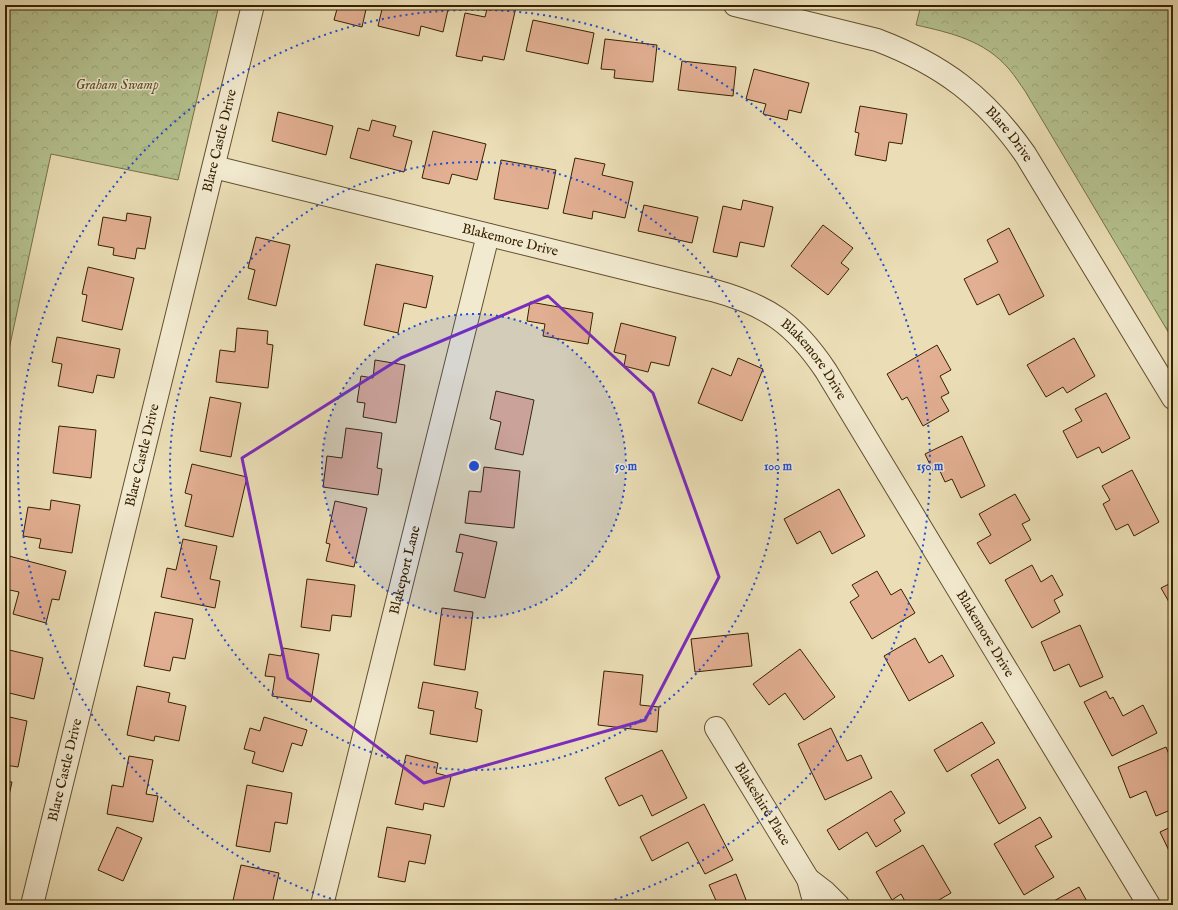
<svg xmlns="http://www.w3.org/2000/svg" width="1178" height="910" font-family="'IM FELL English',serif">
<defs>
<pattern id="park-crowns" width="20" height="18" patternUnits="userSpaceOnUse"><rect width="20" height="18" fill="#b5c290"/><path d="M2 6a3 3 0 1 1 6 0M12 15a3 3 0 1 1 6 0" fill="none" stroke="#9ca67a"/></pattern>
</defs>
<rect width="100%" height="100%" fill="#ebdeb6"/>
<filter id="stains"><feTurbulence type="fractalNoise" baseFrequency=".005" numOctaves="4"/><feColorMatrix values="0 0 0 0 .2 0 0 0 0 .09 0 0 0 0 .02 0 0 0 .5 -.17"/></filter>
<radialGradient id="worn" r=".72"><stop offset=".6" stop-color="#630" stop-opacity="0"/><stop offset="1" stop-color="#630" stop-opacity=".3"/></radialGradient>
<path fill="url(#park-crowns)" stroke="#767248" d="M 5,5 L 219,5 L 178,180 L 51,154 L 5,368 Z
M 921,5 L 1173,5 L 1173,340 L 1025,91 C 1020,84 1015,76 1009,69 C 984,40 951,33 916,25 Z"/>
<path fill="#e2af92" stroke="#362100" d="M 320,5 L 367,5 L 362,27 L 334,20 L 337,9 Z
M 383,5 L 449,5 L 443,32 L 421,26 L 419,36 L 378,26 Z
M 488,5 L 505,5 L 516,7 L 504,60 L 483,56 L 482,61 L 456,56 L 465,13 L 485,17 Z
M 533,20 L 594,33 L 588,64 L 526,51 Z
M 605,39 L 657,45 L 653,82 L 614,78 L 615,70 L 601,69 Z
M 682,61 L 736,67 L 733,96 L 678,90 Z
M 754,69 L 809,83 L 801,113 L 789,110 L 787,120 L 763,114 L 766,104 L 746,99 Z
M 860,106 L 907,114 L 902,144 L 889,142 L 886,161 L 855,155 L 859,133 L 855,132 Z
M 278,112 L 333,126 L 326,155 L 272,141 Z
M 372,120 L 396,126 L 393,136 L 412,141 L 404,172 L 350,158 L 358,128 L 369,131 Z
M 433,131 L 486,144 L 477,180 L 452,174 L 449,184 L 422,178 Z
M 575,158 L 605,164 L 602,175 L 633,182 L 625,218 L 593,211 L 592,219 L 563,213 Z
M 501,160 L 556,170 L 548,209 L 494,199 Z
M 743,200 L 773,207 L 764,247 L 740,242 L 737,257 L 713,252 L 723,206 L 741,210 Z
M 644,205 L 698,217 L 692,243 L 638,231 Z
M 127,213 L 151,217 L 145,249 L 137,248 L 135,259 L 113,255 L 114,248 L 98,245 L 103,217 L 126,221 Z
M 823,225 L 853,248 L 841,263 L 849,269 L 828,295 L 791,266 Z
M 1009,228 L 1044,296 L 1009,315 L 999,294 L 977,305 L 964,279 L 998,262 L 987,240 Z
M 256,237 L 290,245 L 276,306 L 248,299 L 255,270 L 248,268 Z
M 376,264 L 433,276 L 426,308 L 404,303 L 398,333 L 364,325 Z
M 88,267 L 134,278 L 122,330 L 82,321 L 87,295 L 82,294 Z
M 530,302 L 593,313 L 588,344 L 543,336 L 545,324 L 527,321 Z
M 621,323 L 676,337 L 669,366 L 651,362 L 648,372 L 624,366 L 626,355 L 614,352 Z
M 237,328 L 268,331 L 267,344 L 273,345 L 268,388 L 216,382 L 220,350 L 235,352 Z
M 57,337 L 120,349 L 114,378 L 97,375 L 93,393 L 58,386 L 62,364 L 52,362 Z
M 1074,338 L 1095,376 L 1067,393 L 1063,387 L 1046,397 L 1027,365 Z
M 937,345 L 951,370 L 940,376 L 949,393 L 941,397 L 949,411 L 923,426 L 907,397 L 902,400 L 887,374 Z
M 738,358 L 763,369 L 742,421 L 698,403 L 712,368 L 731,376 Z
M 375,360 L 405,365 L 396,423 L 363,417 L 365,403 L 357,402 L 361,376 L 373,378 Z
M 496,391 L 534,400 L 523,455 L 495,449 L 501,422 L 490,419 Z
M 1106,393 L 1130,438 L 1102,453 L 1099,447 L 1077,458 L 1063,431 L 1082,421 L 1075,409 Z
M 210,397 L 241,403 L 231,457 L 200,451 Z
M 59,426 L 96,430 L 91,478 L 53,473 Z
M 346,428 L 382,433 L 377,468 L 382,469 L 378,495 L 323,487 L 327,456 L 342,458 Z
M 962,436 L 985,486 L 961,498 L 952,479 L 945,482 L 939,469 L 933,471 L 925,454 Z
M 192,464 L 247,477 L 233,537 L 185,526 L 192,495 L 185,493 Z
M 484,467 L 520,471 L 514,528 L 465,523 L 469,491 L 481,492 Z
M 1132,470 L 1159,522 L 1134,536 L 1128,524 L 1116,530 L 1103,504 L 1110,500 L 1102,486 Z
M 839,489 L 865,536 L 832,554 L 820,531 L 797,544 L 784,519 Z
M 1015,494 L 1030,520 L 1022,524 L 1031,540 L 990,564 L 977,543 L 991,535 L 979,514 Z
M 51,500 L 80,505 L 72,553 L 39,548 L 41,539 L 23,536 L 28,507 L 50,510 Z
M 335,501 L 367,508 L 354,567 L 326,561 L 330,544 L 326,543 Z
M 460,534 L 497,542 L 485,598 L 454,591 L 463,553 L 456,552 Z
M 183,539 L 217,546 L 210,579 L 220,581 L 215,608 L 161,597 L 167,568 L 176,570 Z
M 5,555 L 66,571 L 59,600 L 52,599 L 46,623 L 13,614 L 19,592 L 5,589 Z
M 1032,565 L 1041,582 L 1052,575 L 1063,595 L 1054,600 L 1060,612 L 1032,628 L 1005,580 Z
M 877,571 L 891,595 L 901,589 L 915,613 L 872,639 L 850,602 L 859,596 L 852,585 Z
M 307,579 L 355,585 L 351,617 L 332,615 L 330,631 L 301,627 Z
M 1173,582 L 1173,609 L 1161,588 Z
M 442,608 L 473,612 L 465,670 L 434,665 Z
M 155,612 L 193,619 L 185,659 L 173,657 L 170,671 L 144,666 Z
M 1080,625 L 1103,677 L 1080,687 L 1069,664 L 1054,671 L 1041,642 Z
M 748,633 L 752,666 L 695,672 L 691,639 Z
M 915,638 L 929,663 L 942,655 L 954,676 L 909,701 L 884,656 Z
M 283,648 L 319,654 L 311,702 L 272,696 L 275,677 L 265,676 L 269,654 L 281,656 Z
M 5,649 L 43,658 L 34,699 L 5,692 Z
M 800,649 L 835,697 L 804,720 L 785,693 L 769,705 L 753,684 Z
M 604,671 L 643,675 L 640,705 L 659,707 L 657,732 L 598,725 Z
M 423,682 L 478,692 L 475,708 L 482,710 L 477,742 L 430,734 L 434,711 L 418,708 Z
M 137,686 L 170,693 L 168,702 L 186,706 L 179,741 L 155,736 L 154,741 L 127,735 Z
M 1106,691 L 1110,699 L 1113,697 L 1123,716 L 1143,705 L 1157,733 L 1112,756 L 1084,702 Z
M 5,716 L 27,721 L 18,767 L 5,765 Z
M 264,717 L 307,730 L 302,746 L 292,743 L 283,772 L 252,763 L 255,752 L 244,749 L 250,728 L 260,731 Z
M 982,722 L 995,743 L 947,772 L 934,750 Z
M 831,728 L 847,761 L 861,755 L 872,778 L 825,800 L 798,744 Z
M 1166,747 L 1173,764 L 1173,809 L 1156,816 L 1146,791 L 1130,798 L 1118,767 Z
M 662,750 L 687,798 L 652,816 L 642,795 L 619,806 L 605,778 Z
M 406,755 L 438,763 L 436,773 L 451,777 L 444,807 L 424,803 L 423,810 L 395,804 Z
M 129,756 L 153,760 L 146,794 L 158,796 L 153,822 L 107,814 L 112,785 L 123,787 Z
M 998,759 L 1026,808 L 999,824 L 971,775 Z
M 5,781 L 12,782 L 6,809 L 5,809 Z
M 247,785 L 292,793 L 287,824 L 275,822 L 270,852 L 236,846 Z
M 891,791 L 905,813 L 894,820 L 901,831 L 876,847 L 867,832 L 839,850 L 827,830 Z
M 704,804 L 733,860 L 705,874 L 688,842 L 652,861 L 640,837 Z
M 1040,817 L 1052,837 L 1035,846 L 1054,877 L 1024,895 L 994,844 Z
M 1173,826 L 1173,859 L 1160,832 Z
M 117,827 L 142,838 L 123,881 L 98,870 Z
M 387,827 L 431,835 L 425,864 L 409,861 L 405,882 L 378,877 Z
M 923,845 L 951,893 L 930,905 L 907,905 L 901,894 L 892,900 L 876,872 Z
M 241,865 L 279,873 L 272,905 L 232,905 Z
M 736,874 L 748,905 L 718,905 L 709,885 Z
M 1079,887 L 1089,905 L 1053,905 L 1052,902 Z"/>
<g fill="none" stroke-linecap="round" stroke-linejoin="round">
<defs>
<g id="minor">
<path id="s1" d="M 735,5 L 877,40 C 943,65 985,97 1025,154 L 1173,398"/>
<path id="s2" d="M 214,167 L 712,290 C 767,305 794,323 826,371 L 1149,905"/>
<path id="s3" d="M 716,728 L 808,879"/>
<path id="s4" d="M 32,905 L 253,5"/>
<path id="s5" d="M 322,905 L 488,235"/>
<path d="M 815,905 L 808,879 L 825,892 L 838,905"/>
</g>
</defs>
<use href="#minor" stroke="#63502e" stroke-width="24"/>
<use href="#minor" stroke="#f2ead0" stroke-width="22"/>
</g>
<path fill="none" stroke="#7b2cbf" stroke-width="3" stroke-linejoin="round" d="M 548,296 L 653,393 L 719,577 L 645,720 L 424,783 L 288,678 L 242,458 L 401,358 Z"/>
<circle cx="474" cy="466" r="152" fill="#1d4ed8" fill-opacity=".12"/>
<g fill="none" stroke="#1d4ed8" stroke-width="2" stroke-dasharray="2 4">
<circle cx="474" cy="466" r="152"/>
<circle cx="474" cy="466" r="304"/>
<path d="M348 904A456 456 0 1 1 600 904"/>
</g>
<g text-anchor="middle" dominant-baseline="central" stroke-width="3" stroke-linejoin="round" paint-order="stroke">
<g font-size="14" font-style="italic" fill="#5c512b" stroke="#f2ead0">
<text x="117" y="85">Graham Swamp</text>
</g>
<g font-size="14" fill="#362100" stroke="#f2ead0">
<text stroke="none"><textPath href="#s1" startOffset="311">Blare Drive</textPath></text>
<text stroke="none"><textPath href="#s4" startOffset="787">Blare Castle Drive</textPath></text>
<text stroke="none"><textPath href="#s2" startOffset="305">Blakemore Drive</textPath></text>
<text stroke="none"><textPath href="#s2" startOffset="640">Blakemore Drive</textPath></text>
<text stroke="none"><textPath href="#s4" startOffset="463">Blare Castle Drive</textPath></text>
<text stroke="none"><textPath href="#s5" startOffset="345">Blakeport Lane</textPath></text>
<text stroke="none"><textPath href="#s2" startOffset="964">Blakemore Drive</textPath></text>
<text stroke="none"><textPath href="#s4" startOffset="139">Blare Castle Drive</textPath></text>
<text stroke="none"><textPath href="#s3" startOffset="89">Blakeshire Place</textPath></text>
</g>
</g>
<circle cx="474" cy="466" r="6" fill="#1d4ed8" stroke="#f2ead0" stroke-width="2"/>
<g font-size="12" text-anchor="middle" font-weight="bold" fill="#1d4ed8" stroke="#f2ead0" stroke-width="3" stroke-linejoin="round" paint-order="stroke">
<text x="626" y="470">50 m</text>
<text x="778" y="470">100 m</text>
<text x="930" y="470">150 m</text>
</g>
<rect width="1178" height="910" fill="none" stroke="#ebdeb6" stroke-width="20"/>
<rect x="6" y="6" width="1166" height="898" fill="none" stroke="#362100" stroke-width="2"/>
<rect x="10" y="10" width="1158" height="890" fill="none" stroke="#362100"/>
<rect width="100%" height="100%" filter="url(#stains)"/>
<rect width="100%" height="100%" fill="url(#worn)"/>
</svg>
